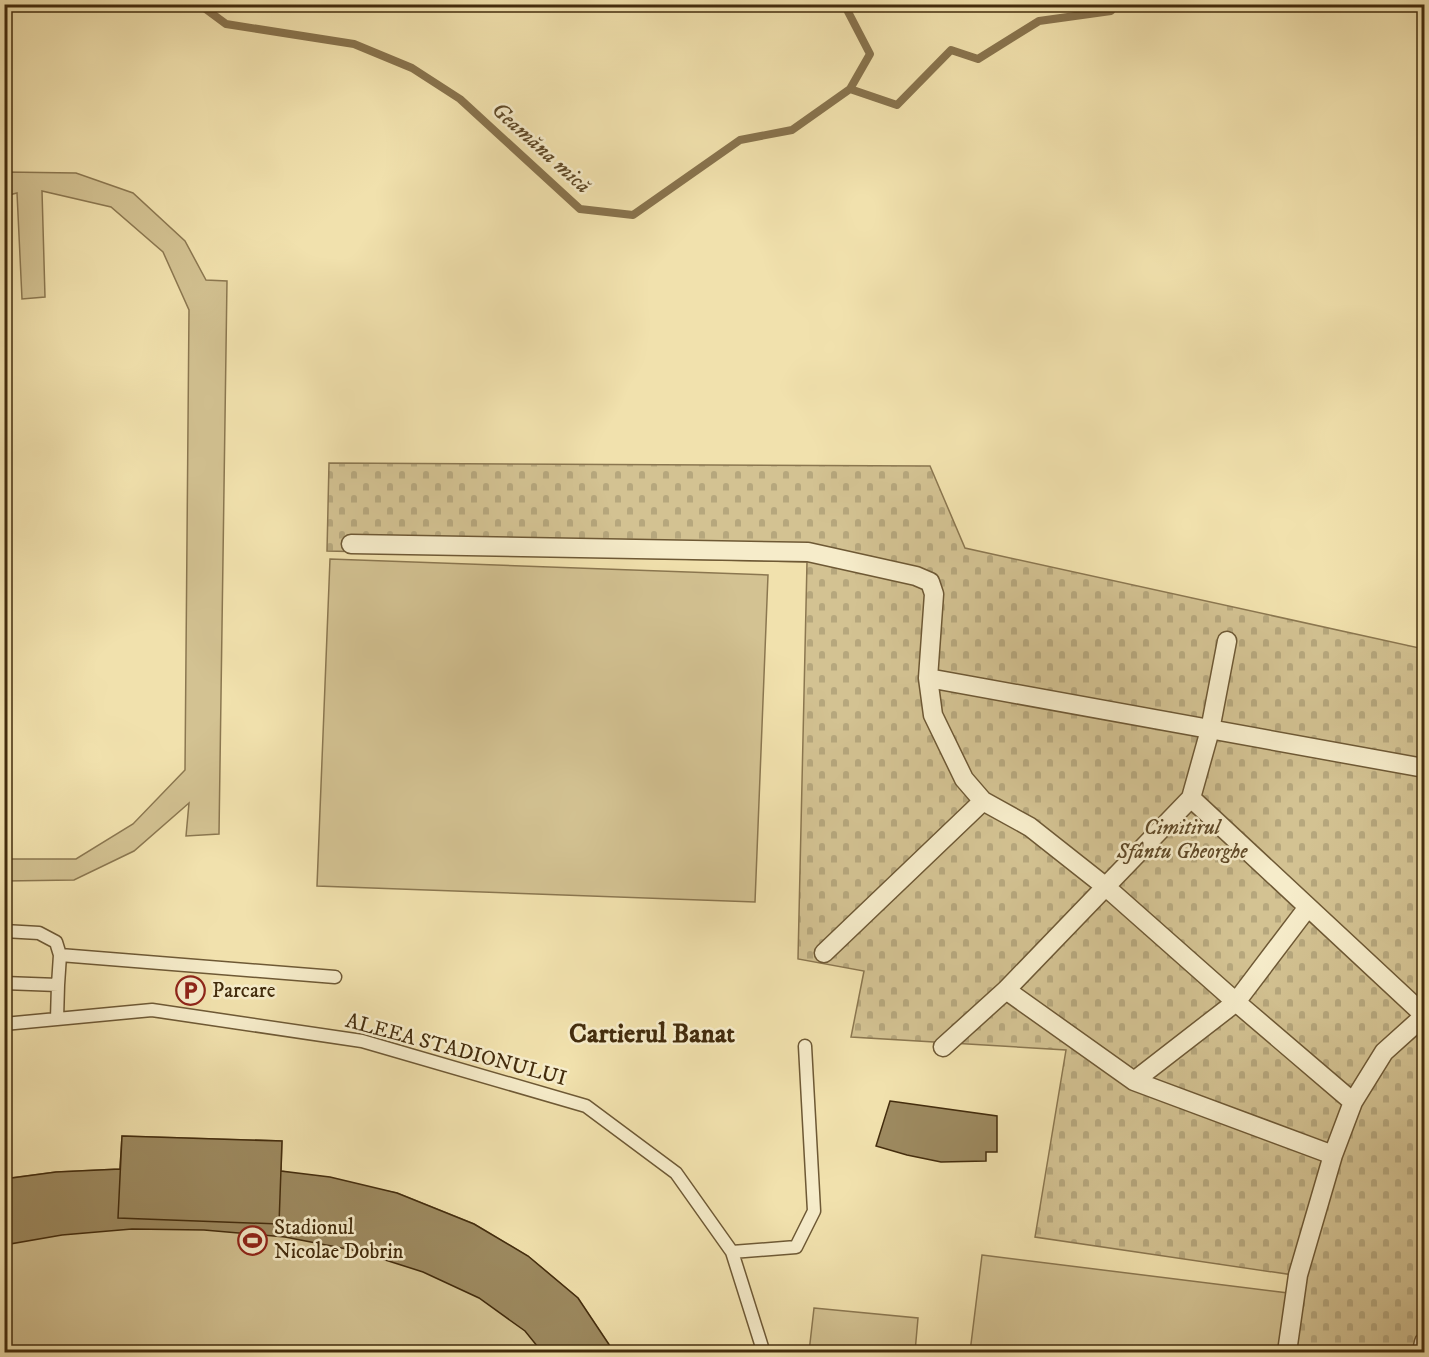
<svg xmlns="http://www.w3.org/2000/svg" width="1429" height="1357" font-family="'IM FELL DW Pica',serif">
<defs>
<pattern id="cemetery-stones" width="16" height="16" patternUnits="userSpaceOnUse" patternTransform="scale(1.5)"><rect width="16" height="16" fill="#d3c292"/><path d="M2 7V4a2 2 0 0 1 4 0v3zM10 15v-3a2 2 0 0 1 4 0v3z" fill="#b6a77d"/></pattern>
</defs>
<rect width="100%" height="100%" fill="#f1e1ad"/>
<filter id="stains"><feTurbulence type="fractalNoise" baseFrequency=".00333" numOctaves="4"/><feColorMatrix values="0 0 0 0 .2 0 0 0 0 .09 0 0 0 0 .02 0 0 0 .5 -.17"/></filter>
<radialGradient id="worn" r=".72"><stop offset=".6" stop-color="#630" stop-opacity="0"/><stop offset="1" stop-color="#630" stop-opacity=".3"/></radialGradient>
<path fill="#d3c292" stroke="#8b7750" stroke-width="1.5" d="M 5,172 L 76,173 L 133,193 L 185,241 L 206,280 L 227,281 L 219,834 L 186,836 L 189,803 L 134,851 L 74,880 L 5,881 L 5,859 L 76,859 L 133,824 L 185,770 L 189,310 L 163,252 L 111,207 L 42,191 L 45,297 L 22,299 L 17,193 L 5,196 Z
M 330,559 L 768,575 L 755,902 L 317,886 Z
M 122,1136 L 282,1141 L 281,1171 L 397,1193 L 474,1224 L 528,1256 L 578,1298 L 614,1352 L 5,1352 L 4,1179 L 56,1172 L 120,1169 Z
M 982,1255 L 1288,1293 L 1280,1352 L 970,1352 Z
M 814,1308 L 918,1318 L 915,1352 L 809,1352 Z"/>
<path fill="url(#cemetery-stones)" stroke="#8b7750" stroke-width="1.5" d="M 329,463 L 930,466 L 965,548 L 1424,649 L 1424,1352 L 1287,1352 L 1293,1275 L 1035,1237 L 1066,1050 L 851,1037 L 864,971 L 798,959 L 807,562 L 327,551 Z"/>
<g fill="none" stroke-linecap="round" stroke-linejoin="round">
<path stroke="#88734d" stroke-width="8" d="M 199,4 L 226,24 L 354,44 L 412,68 L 460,99 L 580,209 L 633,215 L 740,140 L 792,130 L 850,89 L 870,54 L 844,4
M 850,89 L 897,105 L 951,50 L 978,59 L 1039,21 L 1111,11 L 1116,4"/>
</g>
<path fill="#9d8a60" stroke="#432c0d" stroke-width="1.5" d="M 890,1101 L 997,1116 L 997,1152 L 986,1152 L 986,1161 L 941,1162 L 907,1155 L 876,1146 Z
M 122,1136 L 282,1141 L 281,1171 L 330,1177 L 397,1193 L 474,1224 L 528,1256 L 578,1298 L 614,1352 L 542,1352 L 525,1331 L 479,1298 L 423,1272 L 357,1251 L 285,1237 L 204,1230 L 132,1229 L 62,1235 L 4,1245 L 4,1179 L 56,1172 L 120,1169 Z
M 122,1136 L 282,1141 L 279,1224 L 118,1218 Z"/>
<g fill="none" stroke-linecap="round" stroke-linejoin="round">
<defs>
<path id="service" d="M 4,931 L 39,933 L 56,942 L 60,955 L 58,985 L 57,1019
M 60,955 L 335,977
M 4,983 L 58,985
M 4,1024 L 152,1010 L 362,1041 L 586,1106 L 676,1173 L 732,1252 L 762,1347 L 762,1352
M 732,1252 L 796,1247 L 814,1211 L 805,1046"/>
<path id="pedestrian" d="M 351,544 L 808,552 L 916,576 L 930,582 L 934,594 L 928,678 L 1424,768
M 1227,641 L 1210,730 L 1191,798 L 1424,1015
M 928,678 L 933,715 L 964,779 L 983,801 L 1030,827 L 1106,887 L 1236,1002 L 1353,1102
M 824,953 L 983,801
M 1006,990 L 1134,1081 L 1333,1155
M 943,1047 L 1006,990 L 1191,798
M 1134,1081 L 1236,1002 L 1308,907
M 1287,1352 L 1298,1275 L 1333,1155 L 1353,1102 L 1384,1052 L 1424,1016
M 1422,1352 L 1424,1342"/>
</defs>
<use href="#service" stroke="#6e5935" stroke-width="15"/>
<use href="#pedestrian" stroke="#6e5935" stroke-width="21"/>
<use href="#service" stroke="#f6ecca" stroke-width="12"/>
<use href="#pedestrian" stroke="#f6ecca" stroke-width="18"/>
</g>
<defs>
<symbol id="parking-ring" viewBox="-11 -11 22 22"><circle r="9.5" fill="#f6ecca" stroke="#8f2418" stroke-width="1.5"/><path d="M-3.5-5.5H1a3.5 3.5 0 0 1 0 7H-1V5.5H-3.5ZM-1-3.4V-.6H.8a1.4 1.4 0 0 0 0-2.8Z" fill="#8f2418"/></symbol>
<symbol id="stadium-ring" viewBox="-11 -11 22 22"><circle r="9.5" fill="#f6ecca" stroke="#8f2418" stroke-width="1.5"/><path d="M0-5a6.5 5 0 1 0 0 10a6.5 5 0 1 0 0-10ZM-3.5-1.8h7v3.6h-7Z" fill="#8f2418"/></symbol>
</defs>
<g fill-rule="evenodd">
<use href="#parking-ring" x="174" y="974" width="33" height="33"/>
<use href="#stadium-ring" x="236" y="1224" width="33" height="33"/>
</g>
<g text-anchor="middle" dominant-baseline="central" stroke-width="5" stroke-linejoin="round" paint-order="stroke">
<g font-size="21" font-style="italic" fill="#604a28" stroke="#f6ecca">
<text x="1182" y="828">Cimitirul<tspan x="1182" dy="24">Sfântu Gheorghe</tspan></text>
</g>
<g font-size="21" fill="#432c0d" stroke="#f6ecca" text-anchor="start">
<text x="212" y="991">Parcare</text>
<text x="274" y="1228">Stadionul<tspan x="274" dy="24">Nicolae Dobrin</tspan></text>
</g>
<g font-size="21" fill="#432c0d" stroke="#f6ecca">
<text transform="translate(456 1050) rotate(15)">ALEEA STADIONULUI</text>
</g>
<g font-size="22" font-style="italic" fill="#604a28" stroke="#f6ecca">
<text transform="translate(541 148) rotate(42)">Geamăna mică</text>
</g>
<g font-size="27" font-weight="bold" fill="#432c0d" stroke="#f6ecca">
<text x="652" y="1034">Cartierul Banat</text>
</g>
</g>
<rect width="1429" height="1357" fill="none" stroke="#f1e1ad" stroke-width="24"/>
<rect x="6" y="6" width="1417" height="1345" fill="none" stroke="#432c0d" stroke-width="3"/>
<rect x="12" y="12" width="1405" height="1333" fill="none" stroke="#432c0d" stroke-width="1.5"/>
<rect width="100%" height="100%" filter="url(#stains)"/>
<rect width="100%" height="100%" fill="url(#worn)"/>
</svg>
